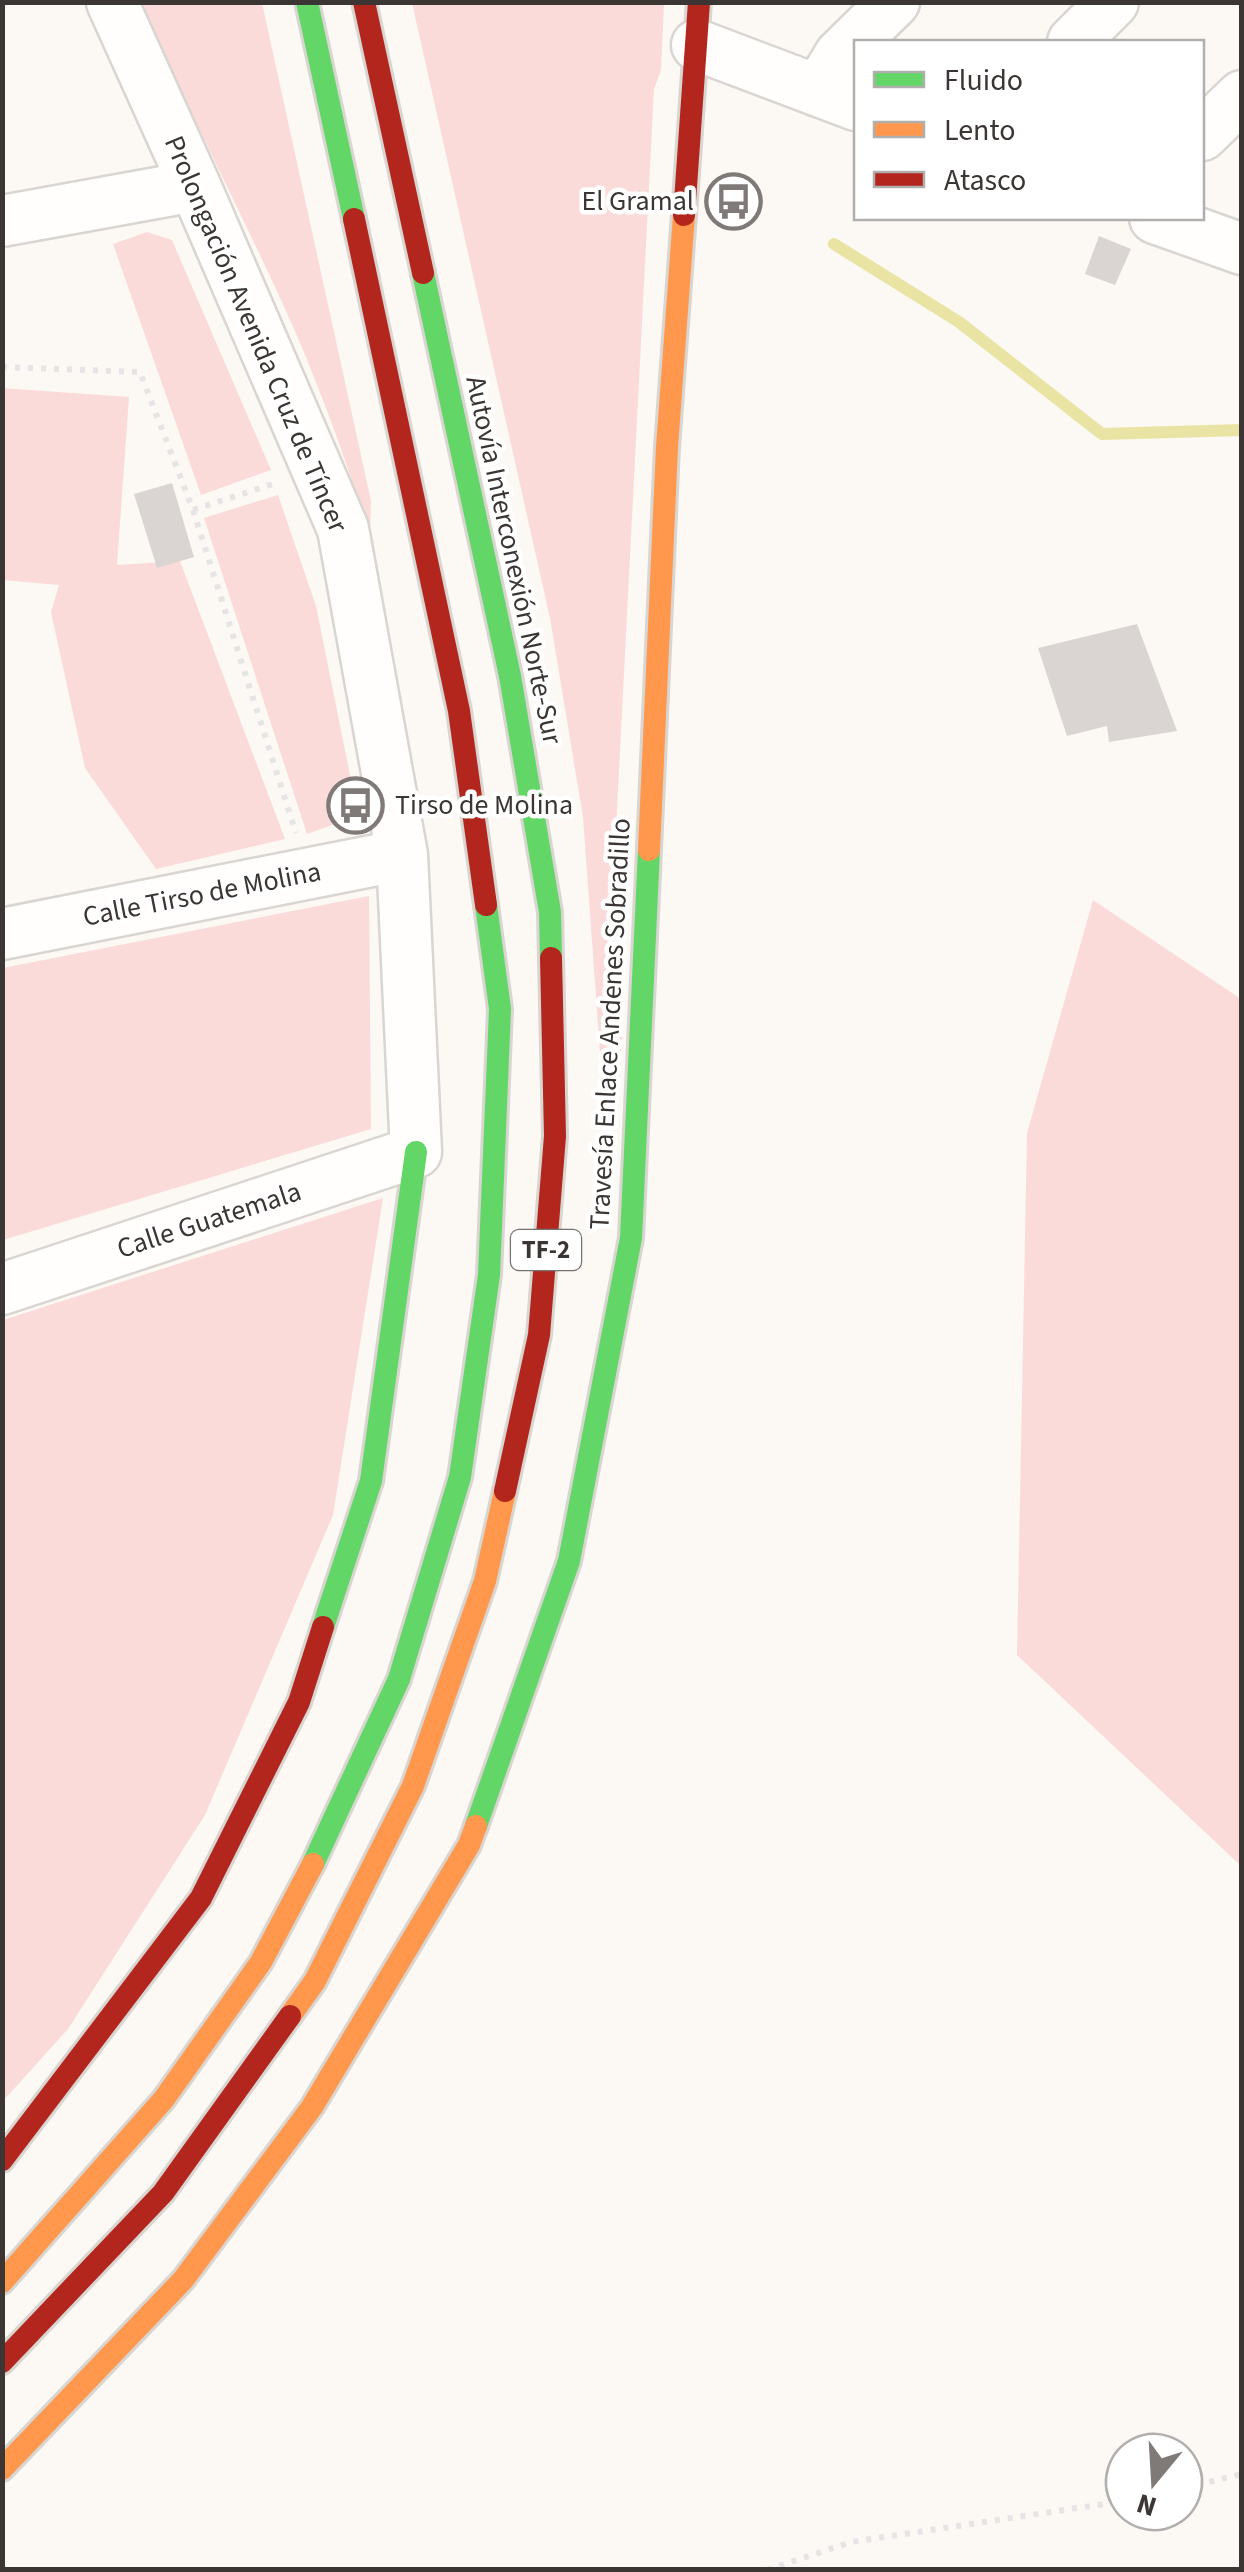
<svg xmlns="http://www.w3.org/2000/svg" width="1244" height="2572" font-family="'Source Sans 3',sans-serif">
<rect width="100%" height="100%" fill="#fcf8f4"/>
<path fill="#fbdbda" d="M 140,3 L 262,3 L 371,501 L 370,536 C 345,456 316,376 281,300 C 235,200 185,103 140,3 Z
M 412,3 L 664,3 L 661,70 L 654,89 L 610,946 L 626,946 L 619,1102 L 604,1107 L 583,817 L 550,618 Z
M 147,232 L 172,240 L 271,470 L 201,495 L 113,244 Z
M 2,388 L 129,397 L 117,565 L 180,561 L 285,839 L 156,869 L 85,768 L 51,612 L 59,585 L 3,580 Z
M 278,495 L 316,606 L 356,805 L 346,820 L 307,834 L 204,518 Z
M 369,896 L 371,1129 L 3,1240 L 3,968 Z
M 1093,900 L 1241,999 L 1241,1866 L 1017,1655 L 1027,1133 Z
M 383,1198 L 333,1515 L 205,1815 L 68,2029 L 3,2101 L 3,1320 Z"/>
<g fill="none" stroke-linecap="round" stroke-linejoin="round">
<path stroke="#eae4a4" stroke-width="12" d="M 834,244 L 959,322 L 1102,434 L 1242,430"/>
</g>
<path fill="#dad5d3" d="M 1099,236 L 1131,249 L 1115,285 L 1085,274 Z
M 172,483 L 194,557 L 157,568 L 134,494 Z
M 1137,624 L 1177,731 L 1109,742 L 1107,726 L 1067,736 L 1038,648 Z"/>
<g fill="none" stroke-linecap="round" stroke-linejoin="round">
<defs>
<path id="street" d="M 1073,42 L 1113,2
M 697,45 L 856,105
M 818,91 L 840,55 L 894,2
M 1202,135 L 1242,96
M 1155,218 L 1242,249
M 2,221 L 195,186
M 2,934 L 402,855
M 2,1289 L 416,1152 L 402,855 L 343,529 L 195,186 L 112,2"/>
<path id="fast" d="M 307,2 L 354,219
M 423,273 L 510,676 L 550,912 L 551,958
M 323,1627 L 371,1481 L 416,1152
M 476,1826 L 569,1561 L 631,1238 L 649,850
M 313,1864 L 399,1679 L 460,1477 L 489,1275 L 500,1009 L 486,905"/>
<path id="slow" d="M 649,850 L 667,447 L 684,215
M 290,2016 L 315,1981 L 413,1786 L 485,1581 L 505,1491
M 2,2282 L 164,2099 L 261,1962 L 313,1864
M 2,2469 L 183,2280 L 312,2107 L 469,1845 L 476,1826"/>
<path id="jam" d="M 364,2 L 423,273
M 684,215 L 699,2
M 354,219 L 459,711 L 486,905
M 505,1491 L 539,1335 L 555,1136 L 551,958
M 2,2160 L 201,1898 L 299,1702 L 323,1627
M 2,2362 L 163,2193 L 290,2016"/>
</defs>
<use href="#street" stroke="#d9d5d1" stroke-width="55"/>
<use href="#fast" stroke="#d9d5d1" stroke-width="28"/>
<use href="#slow" stroke="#d9d5d1" stroke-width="28"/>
<use href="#jam" stroke="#d9d5d1" stroke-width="28"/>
<path stroke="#e6e4e4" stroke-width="6" stroke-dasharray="5 8" stroke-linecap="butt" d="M 2,367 L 140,372 L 193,510 L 296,833
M 193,510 L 273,484
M 1184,2488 L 1242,2474
M 767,2570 L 851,2542 L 1124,2501"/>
<use href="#street" stroke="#fffefd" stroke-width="50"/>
<use href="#fast" stroke="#63d668" stroke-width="22"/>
<use href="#slow" stroke="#ff974d" stroke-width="22"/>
<use href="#jam" stroke="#b3261e" stroke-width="22"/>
</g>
<defs>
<symbol id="bus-ring" viewBox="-11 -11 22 22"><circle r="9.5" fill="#fff" stroke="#7f7a77" stroke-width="1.5"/><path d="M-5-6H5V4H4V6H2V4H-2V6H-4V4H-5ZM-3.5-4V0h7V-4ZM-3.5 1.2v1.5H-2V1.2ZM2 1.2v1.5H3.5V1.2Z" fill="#7f7a77"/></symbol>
</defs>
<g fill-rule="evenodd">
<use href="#bus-ring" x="702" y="170" width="63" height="63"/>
<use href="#bus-ring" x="324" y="774" width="63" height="63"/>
</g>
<g text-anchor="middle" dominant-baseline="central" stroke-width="9" stroke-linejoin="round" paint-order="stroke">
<rect fill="#fff" stroke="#767270" stroke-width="2.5" x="511" y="1230" width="70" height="40" rx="8"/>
<g font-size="25" font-weight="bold" fill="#3b3633">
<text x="546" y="1250">TF-2</text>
</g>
<g font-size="28" fill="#3b3633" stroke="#fff" text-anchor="end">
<text x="694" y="201">El Gramal</text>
<text x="395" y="805" text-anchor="start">Tirso de Molina</text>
</g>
<g font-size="28" fill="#3b3633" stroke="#fff">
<text transform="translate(256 334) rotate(67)">Prolongación Avenida Cruz de Tíncer</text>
<text transform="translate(514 560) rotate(78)">Autovía Interconexión Norte-Sur</text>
<text transform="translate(202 894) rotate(-11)">Calle Tirso de Molina</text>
<text transform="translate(610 1024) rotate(-87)">Travesía Enlace Andenes Sobradillo</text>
<text transform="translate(209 1220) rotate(-18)">Calle Guatemala</text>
</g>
</g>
<rect width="1244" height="2572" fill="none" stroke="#3b3633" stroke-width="10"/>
<rect x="854" y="40" width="350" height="180" fill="#ffffff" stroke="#b1afad" stroke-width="2.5"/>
<rect x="874" y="72" width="50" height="15" fill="#63d668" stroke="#b1afad" stroke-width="2.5"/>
<text x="944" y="90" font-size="30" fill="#3b3633">Fluido</text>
<rect x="874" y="122" width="50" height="15" fill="#ff974d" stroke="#b1afad" stroke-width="2.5"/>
<text x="944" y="140" font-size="30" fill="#3b3633">Lento</text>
<rect x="874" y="172" width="50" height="15" fill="#b3261e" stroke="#b1afad" stroke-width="2.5"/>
<text x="944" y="190" font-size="30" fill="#3b3633">Atasco</text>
<g transform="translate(1154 2482) rotate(198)"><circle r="48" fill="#ffffff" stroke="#b1afad" stroke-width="2.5"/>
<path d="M0-8L18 38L0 25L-18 38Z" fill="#7f7a77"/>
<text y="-15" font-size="28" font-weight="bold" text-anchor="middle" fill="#3b3633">N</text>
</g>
</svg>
